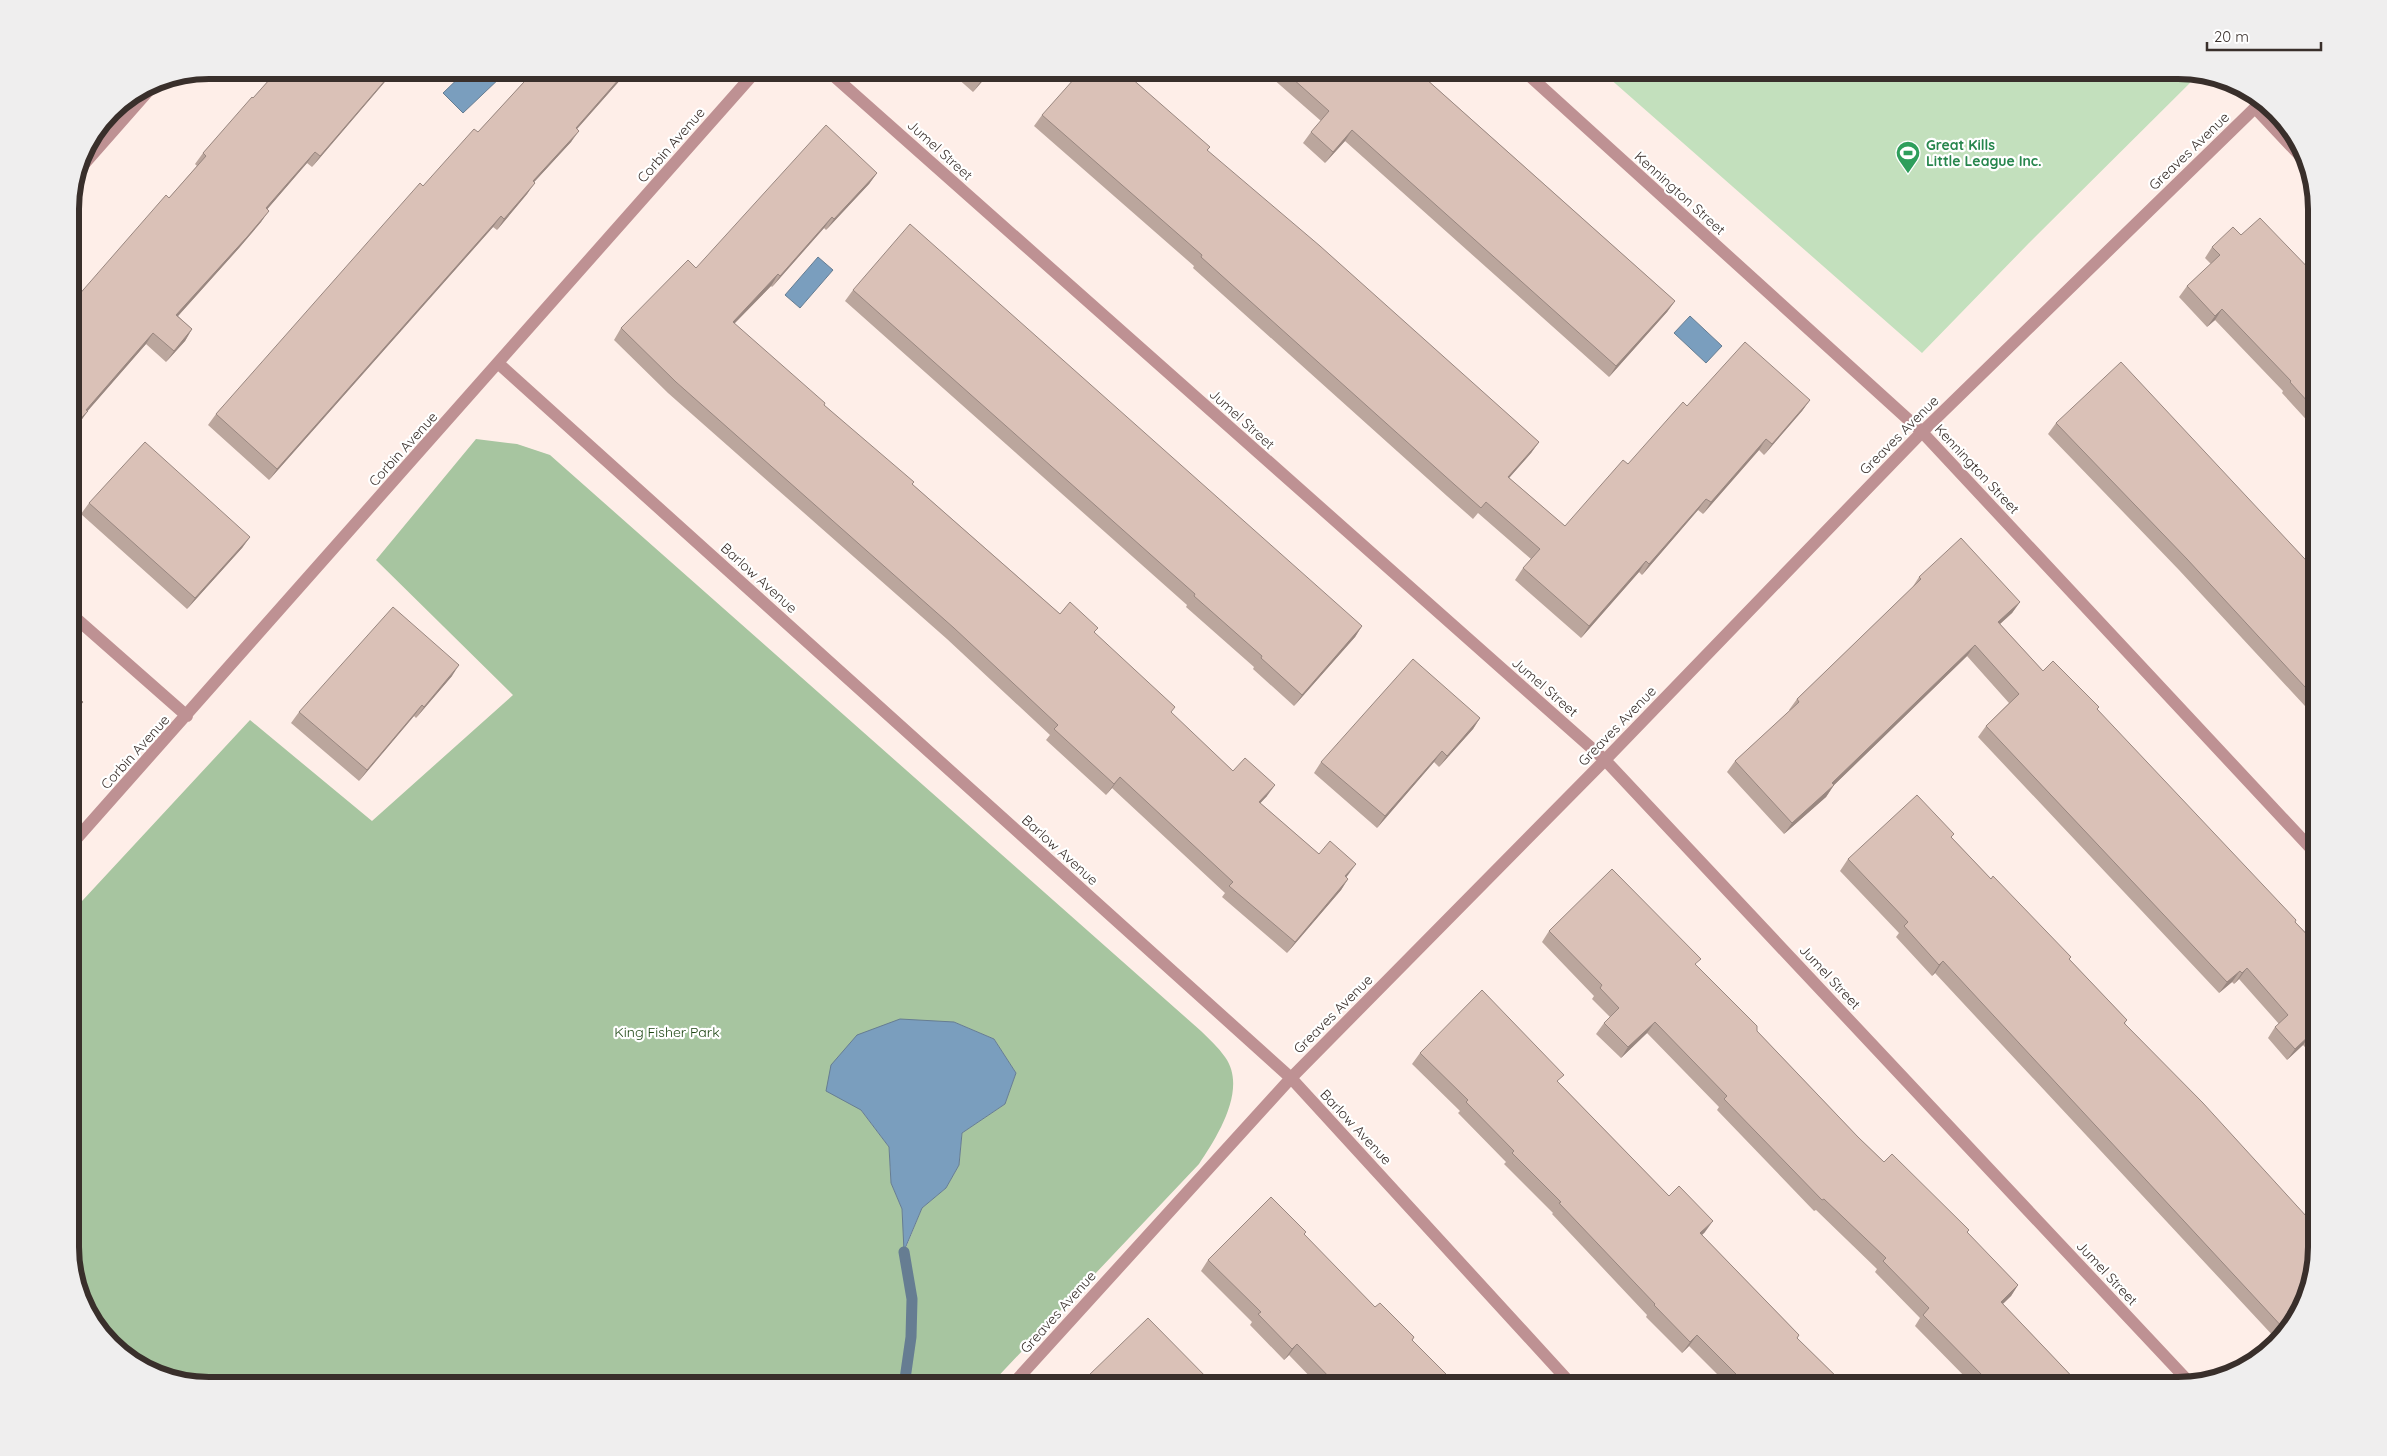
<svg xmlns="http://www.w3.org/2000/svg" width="2387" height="1456" font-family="Quicksand,sans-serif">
<rect width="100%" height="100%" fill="#feeee8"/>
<path fill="#c3e0bd" d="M 1600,70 L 2178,70 L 2198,75 L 2029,243 L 1922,353 Z"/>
<path fill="#a7c5a0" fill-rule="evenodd" d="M 476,439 L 517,444 L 550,455 L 1201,1031 C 1209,1039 1218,1047 1225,1057 C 1248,1089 1217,1137 1199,1164 L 989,1386 L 209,1386 L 139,1367 L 89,1317 L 70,1256 L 70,914 L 250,720 L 372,821 L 513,695 L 376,560 ZM 954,1022 L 994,1039 L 1016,1073 L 1005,1104 L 962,1133 L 959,1165 L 946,1188 L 922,1208 L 905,1250 L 902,1209 L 891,1183 L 889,1147 L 861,1110 Z"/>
<path fill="#7a9ebe" stroke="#667d92" d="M 467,70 L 498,70 L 503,75 L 463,113 L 443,93 Z
M 818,257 L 833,270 L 800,308 L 785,295 Z
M 1690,316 L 1722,346 L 1706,363 L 1674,333 Z
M 900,1019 L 954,1022 L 994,1039 L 1016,1073 L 1005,1104 L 962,1133 L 959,1165 L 946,1188 L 922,1208 L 904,1251 L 902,1209 L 891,1183 L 889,1147 L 861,1110 L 826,1091 L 831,1065 L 857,1035 Z"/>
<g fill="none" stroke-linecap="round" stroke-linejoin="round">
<path stroke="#667d92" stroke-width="11" d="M 904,1386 L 911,1337 L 912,1299 L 904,1252"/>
<path stroke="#be9193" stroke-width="12" d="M 827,70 L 1605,760 L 2190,1383
M 1523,70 L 1922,432 L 2317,855
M 2255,108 L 2305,161
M 77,172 L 158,80
M 499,364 L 1291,1078 L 1573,1386
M 70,613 L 187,716
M 70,846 L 757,70
M 1011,1386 L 1291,1078 L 1605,760 L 1922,432 L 2261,102"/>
</g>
<path fill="#bba69d" d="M 278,70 L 395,70 L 312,167 L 307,163 L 267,209 L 261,222 L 239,248 L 178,316 L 192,329 L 185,341 L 166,362 L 146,344 L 87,411 L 80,422 L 169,198 L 197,166 L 195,164 L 203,153 L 253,98 Z
M 535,70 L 629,70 L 577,129 L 571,142 L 534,182 L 527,194 L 497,230 L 493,227 L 269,480 L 208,425 L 216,414 L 423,186 L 478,132 Z
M 948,70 L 992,70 L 973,92 Z
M 1263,70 L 1416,70 L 1675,301 L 1667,312 L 1609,377 L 1345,141 L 1325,163 L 1303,143 L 1311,132 L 1321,121 Z
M 1042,115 L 1210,147 L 1207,151 L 1539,442 L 1531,453 L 1509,478 L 1565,526 L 1687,406 L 1810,400 L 1802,411 L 1764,455 L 1759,450 L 1703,514 L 1698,510 L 1642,575 L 1639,572 L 1581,638 L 1515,580 L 1523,568 L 1531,559 L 1478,513 L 1473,519 L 1447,496 L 1193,268 L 1194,266 L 1034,126 Z
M 877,173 L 869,184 L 826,230 L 824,228 L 772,287 L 771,286 L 734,324 L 912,484 L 1060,614 L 1094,633 L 1171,713 L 1233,771 L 1267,796 L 1260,803 L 1348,879 L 1341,890 L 1287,953 L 1222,897 L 1225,893 L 1112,788 L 1106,795 L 1046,740 L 1050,735 L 947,639 L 668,393 L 614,340 L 621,328 L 696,268 Z
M 2241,235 L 2317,277 L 2317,428 L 2314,425 L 2313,427 L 2282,393 L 2283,391 L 2215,320 L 2207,327 L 2179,297 L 2187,286 L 2211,264 L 2205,258 L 2212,247 Z
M 853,290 L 1362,626 L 1355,637 L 1294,706 L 1253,669 L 1254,667 L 1186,607 L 1187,605 L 845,301 Z
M 2056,423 L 2317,572 L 2317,719 L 2179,570 L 2048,434 Z
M 89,503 L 250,537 L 242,548 L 187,609 L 81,514 Z
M 1919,577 L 2020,602 L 2012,613 L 2000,624 L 2043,671 L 2097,710 L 2317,945 L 2317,1060 L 2303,1045 L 2287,1060 L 2268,1038 L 2275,1027 L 2279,1024 L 2239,979 L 2234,984 L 2232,982 L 2219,993 L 1978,737 L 1986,726 L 2009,703 L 1967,656 L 1834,785 L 1826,797 L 1784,834 L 1727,772 L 1735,761 L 1790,711 L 1789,710 L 1797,699 L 1912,588 Z
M 452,676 L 416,718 L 414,716 L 359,781 L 291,723 L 299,712 Z
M 1480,718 L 1473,729 L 1439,767 L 1434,762 L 1377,828 L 1314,773 L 1321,762 Z
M 1952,838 L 1991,879 L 2071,957 L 2069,959 L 2127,1020 L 2125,1023 L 2298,1317 L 2276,1339 L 1935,973 L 1932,976 L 1896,937 L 1899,933 L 1840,871 L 1848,859 Z
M 1549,931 L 1696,965 L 1757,1031 L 1858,1137 L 1884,1162 L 1969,1230 L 1967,1233 L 2018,1285 L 2011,1296 L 2003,1304 L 2081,1386 L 1974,1386 L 1915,1326 L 1920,1318 L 1875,1272 L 1877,1269 L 1816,1210 L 1814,1211 L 1717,1110 L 1719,1107 L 1647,1033 L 1621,1058 L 1596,1034 L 1604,1023 L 1610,1017 L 1592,999 L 1594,996 L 1542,942 Z
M 1420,1053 L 1558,1082 L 1669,1196 L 1705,1232 L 1702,1235 L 1799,1335 L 1797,1338 L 1846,1386 L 1729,1386 L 1689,1346 L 1682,1353 L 1646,1317 L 1647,1315 L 1552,1214 L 1553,1213 L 1504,1164 L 1506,1162 L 1458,1113 L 1460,1111 L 1412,1064 Z
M 1304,1235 L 1375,1307 L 1414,1337 L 1412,1341 L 1458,1386 L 1319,1386 L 1289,1355 L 1284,1360 L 1250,1325 L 1252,1322 L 1201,1271 L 1208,1260 Z
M 1087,1377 L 1215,1386 L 1081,1386 Z"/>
<path fill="#998780" d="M 394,70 L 395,70 L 312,167 L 320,156 Z
M 627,70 L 629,70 L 568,139 L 576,128 Z
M 990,70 L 992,70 L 973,92 L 981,81 Z
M 1352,130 L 1345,141 L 1325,163 L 1333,152 Z
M 579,131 L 571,142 L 525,192 L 533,181 Z
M 315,152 L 307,163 L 258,220 L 266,208 Z
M 877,173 L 869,184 L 826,230 L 834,219 Z
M 535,183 L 527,194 L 497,230 L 504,219 Z
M 269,211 L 261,222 L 239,248 L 169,326 L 176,315 Z
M 501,216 L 493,227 L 269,480 L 277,469 Z
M 832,217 L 824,228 L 772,287 L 780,276 Z
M 778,274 L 771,286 L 725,333 L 733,322 Z
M 1675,301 L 1667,312 L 1609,377 L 1616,366 Z
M 2222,309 L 2215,320 L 2207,327 L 2215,316 Z
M 192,329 L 185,341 L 166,362 L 174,351 Z
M 153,333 L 146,344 L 79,421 L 88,411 L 80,422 L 70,433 L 70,430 L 86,410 Z
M 1810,400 L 1802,411 L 1764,455 L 1772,444 Z
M 1766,439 L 1759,450 L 1703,514 L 1711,502 Z
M 1539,442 L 1531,453 L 1500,488 L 1508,477 Z
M 1706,499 L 1698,510 L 1642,575 L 1649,564 Z
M 250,537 L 242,548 L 187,609 L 195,598 Z
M 1646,561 L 1639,572 L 1581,638 L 1589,626 Z
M 2020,602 L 2012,613 L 1990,633 L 1998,622 Z
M 1362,626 L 1355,637 L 1294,706 L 1302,695 Z
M 1975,645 L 1967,656 L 1830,789 L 1834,785 L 1826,797 L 1784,834 L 1792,823 L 1832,783 Z
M 459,665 L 452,676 L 416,718 L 424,707 Z
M 83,702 L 75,713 L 70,718 L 70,716 Z
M 422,705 L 414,716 L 359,781 L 367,770 Z
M 1480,718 L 1473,729 L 1439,767 L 1447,756 Z
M 1442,751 L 1434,762 L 1377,828 L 1385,816 Z
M 1120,777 L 1112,788 L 1106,795 L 1114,784 Z
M 1275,785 L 1267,796 L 1251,813 L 1259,802 Z
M 1356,864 L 1348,875 L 1338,888 L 1345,876 Z
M 1348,879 L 1341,890 L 1287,953 L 1295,942 Z
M 1943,961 L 1935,973 L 1932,976 L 1939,965 Z
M 2247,968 L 2239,979 L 2234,984 L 2242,973 Z
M 2240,971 L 2232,982 L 2219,993 L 2227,982 Z
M 1655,1022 L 1647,1033 L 1621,1058 L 1628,1047 Z
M 2311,1034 L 2303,1045 L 2287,1060 L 2295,1049 Z
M 1713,1221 L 1705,1232 L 1692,1244 L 1700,1233 Z
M 2018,1285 L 2011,1296 L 1993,1313 L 2001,1302 Z
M 1697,1335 L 1689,1346 L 1682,1353 L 1690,1342 Z
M 1297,1344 L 1289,1355 L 1284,1360 L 1292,1349 Z"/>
<path fill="#dac1b7" stroke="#998780" d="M 278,70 L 394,70 L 320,156 L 315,152 L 266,208 L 269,211 L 247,237 L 176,315 L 192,329 L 174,351 L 153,333 L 86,410 L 88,411 L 70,430 L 70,305 L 166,195 L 169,198 L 206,156 L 203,153 L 252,97 L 253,98 Z
M 535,70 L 627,70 L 576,128 L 579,131 L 533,181 L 535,183 L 504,219 L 501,216 L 277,469 L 216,414 L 420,183 L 423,186 L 474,129 L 478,132 Z
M 968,70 L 990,70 L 981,81 Z
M 1082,70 L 1122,70 L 1210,147 L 1207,150 L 1320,246 L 1539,442 L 1508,477 L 1565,526 L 1623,460 L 1628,464 L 1683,402 L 1687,406 L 1745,342 L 1810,400 L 1772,444 L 1766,439 L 1711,502 L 1706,499 L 1649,564 L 1646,561 L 1589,626 L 1523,568 L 1540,549 L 1486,502 L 1481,508 L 1455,485 L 1201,257 L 1202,255 L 1042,115 Z
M 1283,70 L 1416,70 L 1675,301 L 1616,366 L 1352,130 L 1333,152 L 1311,132 L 1329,111 Z
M 826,125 L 877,173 L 834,219 L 832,217 L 780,276 L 778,274 L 733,322 L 825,403 L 824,405 L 914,482 L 912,484 L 1060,614 L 1070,602 L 1098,628 L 1094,632 L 1175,707 L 1171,712 L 1233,771 L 1245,758 L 1275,785 L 1259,802 L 1319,854 L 1330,841 L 1356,864 L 1345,876 L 1348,879 L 1295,942 L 1229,886 L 1233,882 L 1120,777 L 1114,784 L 1054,729 L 1058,725 L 954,628 L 676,382 L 621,328 L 688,260 L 696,268 Z
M 2260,218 L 2317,277 L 2317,412 L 2290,382 L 2291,381 L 2222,309 L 2215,316 L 2187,286 L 2220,255 L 2212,247 L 2233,227 L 2241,235 Z
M 910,224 L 1362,626 L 1302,695 L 1261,658 L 1262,656 L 1194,596 L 1195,594 L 853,290 Z
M 2121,362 L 2317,572 L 2317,700 L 2187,559 L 2056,423 Z
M 145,442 L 250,537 L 195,598 L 89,503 Z
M 1961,538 L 2020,602 L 1998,622 L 2043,671 L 2053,661 L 2099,707 L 2097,709 L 2296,920 L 2295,922 L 2317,945 L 2317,1041 L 2311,1034 L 2295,1049 L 2275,1027 L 2288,1015 L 2247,968 L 2242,973 L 2240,971 L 2227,982 L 1986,726 L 2019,694 L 1975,645 L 1832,783 L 1834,785 L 1792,823 L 1735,761 L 1799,702 L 1797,699 L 1921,579 L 1919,577 Z
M 393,607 L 459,665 L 424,707 L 422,705 L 367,770 L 299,712 Z
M 1413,659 L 1480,718 L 1447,756 L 1442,751 L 1385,816 L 1321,762 Z
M 70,691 L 83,702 L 70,716 Z
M 1917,795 L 1954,834 L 1951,837 L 1991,879 L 1993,876 L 2071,957 L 2069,959 L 2127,1020 L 2124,1023 L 2203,1103 L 2317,1228 L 2317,1248 L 2298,1317 L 2285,1330 L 1943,961 L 1939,965 L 1904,926 L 1908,922 L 1848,859 Z
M 1612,869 L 1701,959 L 1695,964 L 1757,1026 L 1757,1031 L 1858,1137 L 1884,1162 L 1892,1154 L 1969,1230 L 1967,1232 L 2018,1285 L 2001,1302 L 2081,1386 L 1975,1386 L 1984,1377 L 1923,1315 L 1929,1308 L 1883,1261 L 1886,1258 L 1824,1199 L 1822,1200 L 1724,1099 L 1727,1096 L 1655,1022 L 1628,1047 L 1604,1023 L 1619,1008 L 1600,988 L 1602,985 L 1549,931 Z
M 1482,990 L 1564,1075 L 1557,1081 L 1669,1196 L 1679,1186 L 1713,1221 L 1700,1233 L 1799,1335 L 1797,1338 L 1846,1386 L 1748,1386 L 1697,1335 L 1690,1342 L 1654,1305 L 1655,1304 L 1559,1203 L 1561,1202 L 1512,1153 L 1514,1151 L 1466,1102 L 1468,1100 L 1420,1053 Z
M 1271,1197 L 1306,1232 L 1304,1234 L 1375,1307 L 1380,1303 L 1414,1337 L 1412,1340 L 1458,1386 L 1338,1386 L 1297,1344 L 1292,1349 L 1258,1314 L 1261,1312 L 1208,1260 Z
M 1148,1318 L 1215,1386 L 1095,1386 L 1087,1377 Z"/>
<defs>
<symbol id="stadium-pin" viewBox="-11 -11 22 30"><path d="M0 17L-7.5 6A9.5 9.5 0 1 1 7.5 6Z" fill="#2e9e5b" stroke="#fff"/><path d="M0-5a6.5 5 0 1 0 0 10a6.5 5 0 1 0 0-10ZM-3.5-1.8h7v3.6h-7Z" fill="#fff"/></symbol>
</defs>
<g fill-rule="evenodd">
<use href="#stadium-pin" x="1894" y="139" width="28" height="38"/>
</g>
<g text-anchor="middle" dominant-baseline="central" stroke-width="4.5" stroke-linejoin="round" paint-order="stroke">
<g font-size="14" fill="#392f2b" stroke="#fff">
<text transform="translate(671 145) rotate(-49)">Corbin Avenue</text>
<text transform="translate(940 150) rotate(42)">Jumel Street</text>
<text transform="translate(2189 151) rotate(-44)">Greaves Avenue</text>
<text transform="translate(1680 193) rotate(42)">Kennington Street</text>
<text transform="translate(1242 419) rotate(42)">Jumel Street</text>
<text transform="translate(1899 435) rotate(-45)">Greaves Avenue</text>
<text transform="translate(403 449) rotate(-48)">Corbin Avenue</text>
<text transform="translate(1977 469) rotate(47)">Kennington Street</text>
<text transform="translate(759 578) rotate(42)">Barlow Avenue</text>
<text transform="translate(1545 687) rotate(41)">Jumel Street</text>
<text transform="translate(1617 726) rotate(-46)">Greaves Avenue</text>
<text transform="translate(135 752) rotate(-48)">Corbin Avenue</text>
<text transform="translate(1060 850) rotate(42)">Barlow Avenue</text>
<text transform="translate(1830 977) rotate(47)">Jumel Street</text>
<text transform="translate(1333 1014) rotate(-45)">Greaves Avenue</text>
<text transform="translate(1356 1127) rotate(47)">Barlow Avenue</text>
<text transform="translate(2107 1273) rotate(47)">Jumel Street</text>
<text transform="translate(1058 1312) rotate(-48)">Greaves Avenue</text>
</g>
<g font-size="14" font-weight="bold" fill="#27864d" stroke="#fff" text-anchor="start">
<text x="1926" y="145">Great Kills<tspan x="1926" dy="16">Little League Inc.</tspan></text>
</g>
<g font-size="14" fill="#1d4613" stroke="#fff">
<text x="667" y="1032">King Fisher Park</text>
</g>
</g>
<path d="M0 0H2387V1456H0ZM209 79H2178A130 130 0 0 1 2308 209V1247A130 130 0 0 1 2178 1377H209A130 130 0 0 1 79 1247V209A130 130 0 0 1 209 79Z" fill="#efeeee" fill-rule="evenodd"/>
<path fill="none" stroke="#392f2b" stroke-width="6" d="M209 79H2178A130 130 0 0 1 2308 209V1247A130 130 0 0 1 2178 1377H209A130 130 0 0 1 79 1247V209A130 130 0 0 1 209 79Z"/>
<path d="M2207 42v8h114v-8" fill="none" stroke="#392f2b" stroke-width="2.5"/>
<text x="2214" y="42" font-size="15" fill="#392f2b" stroke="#ffffff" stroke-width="4" paint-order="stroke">20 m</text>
</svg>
